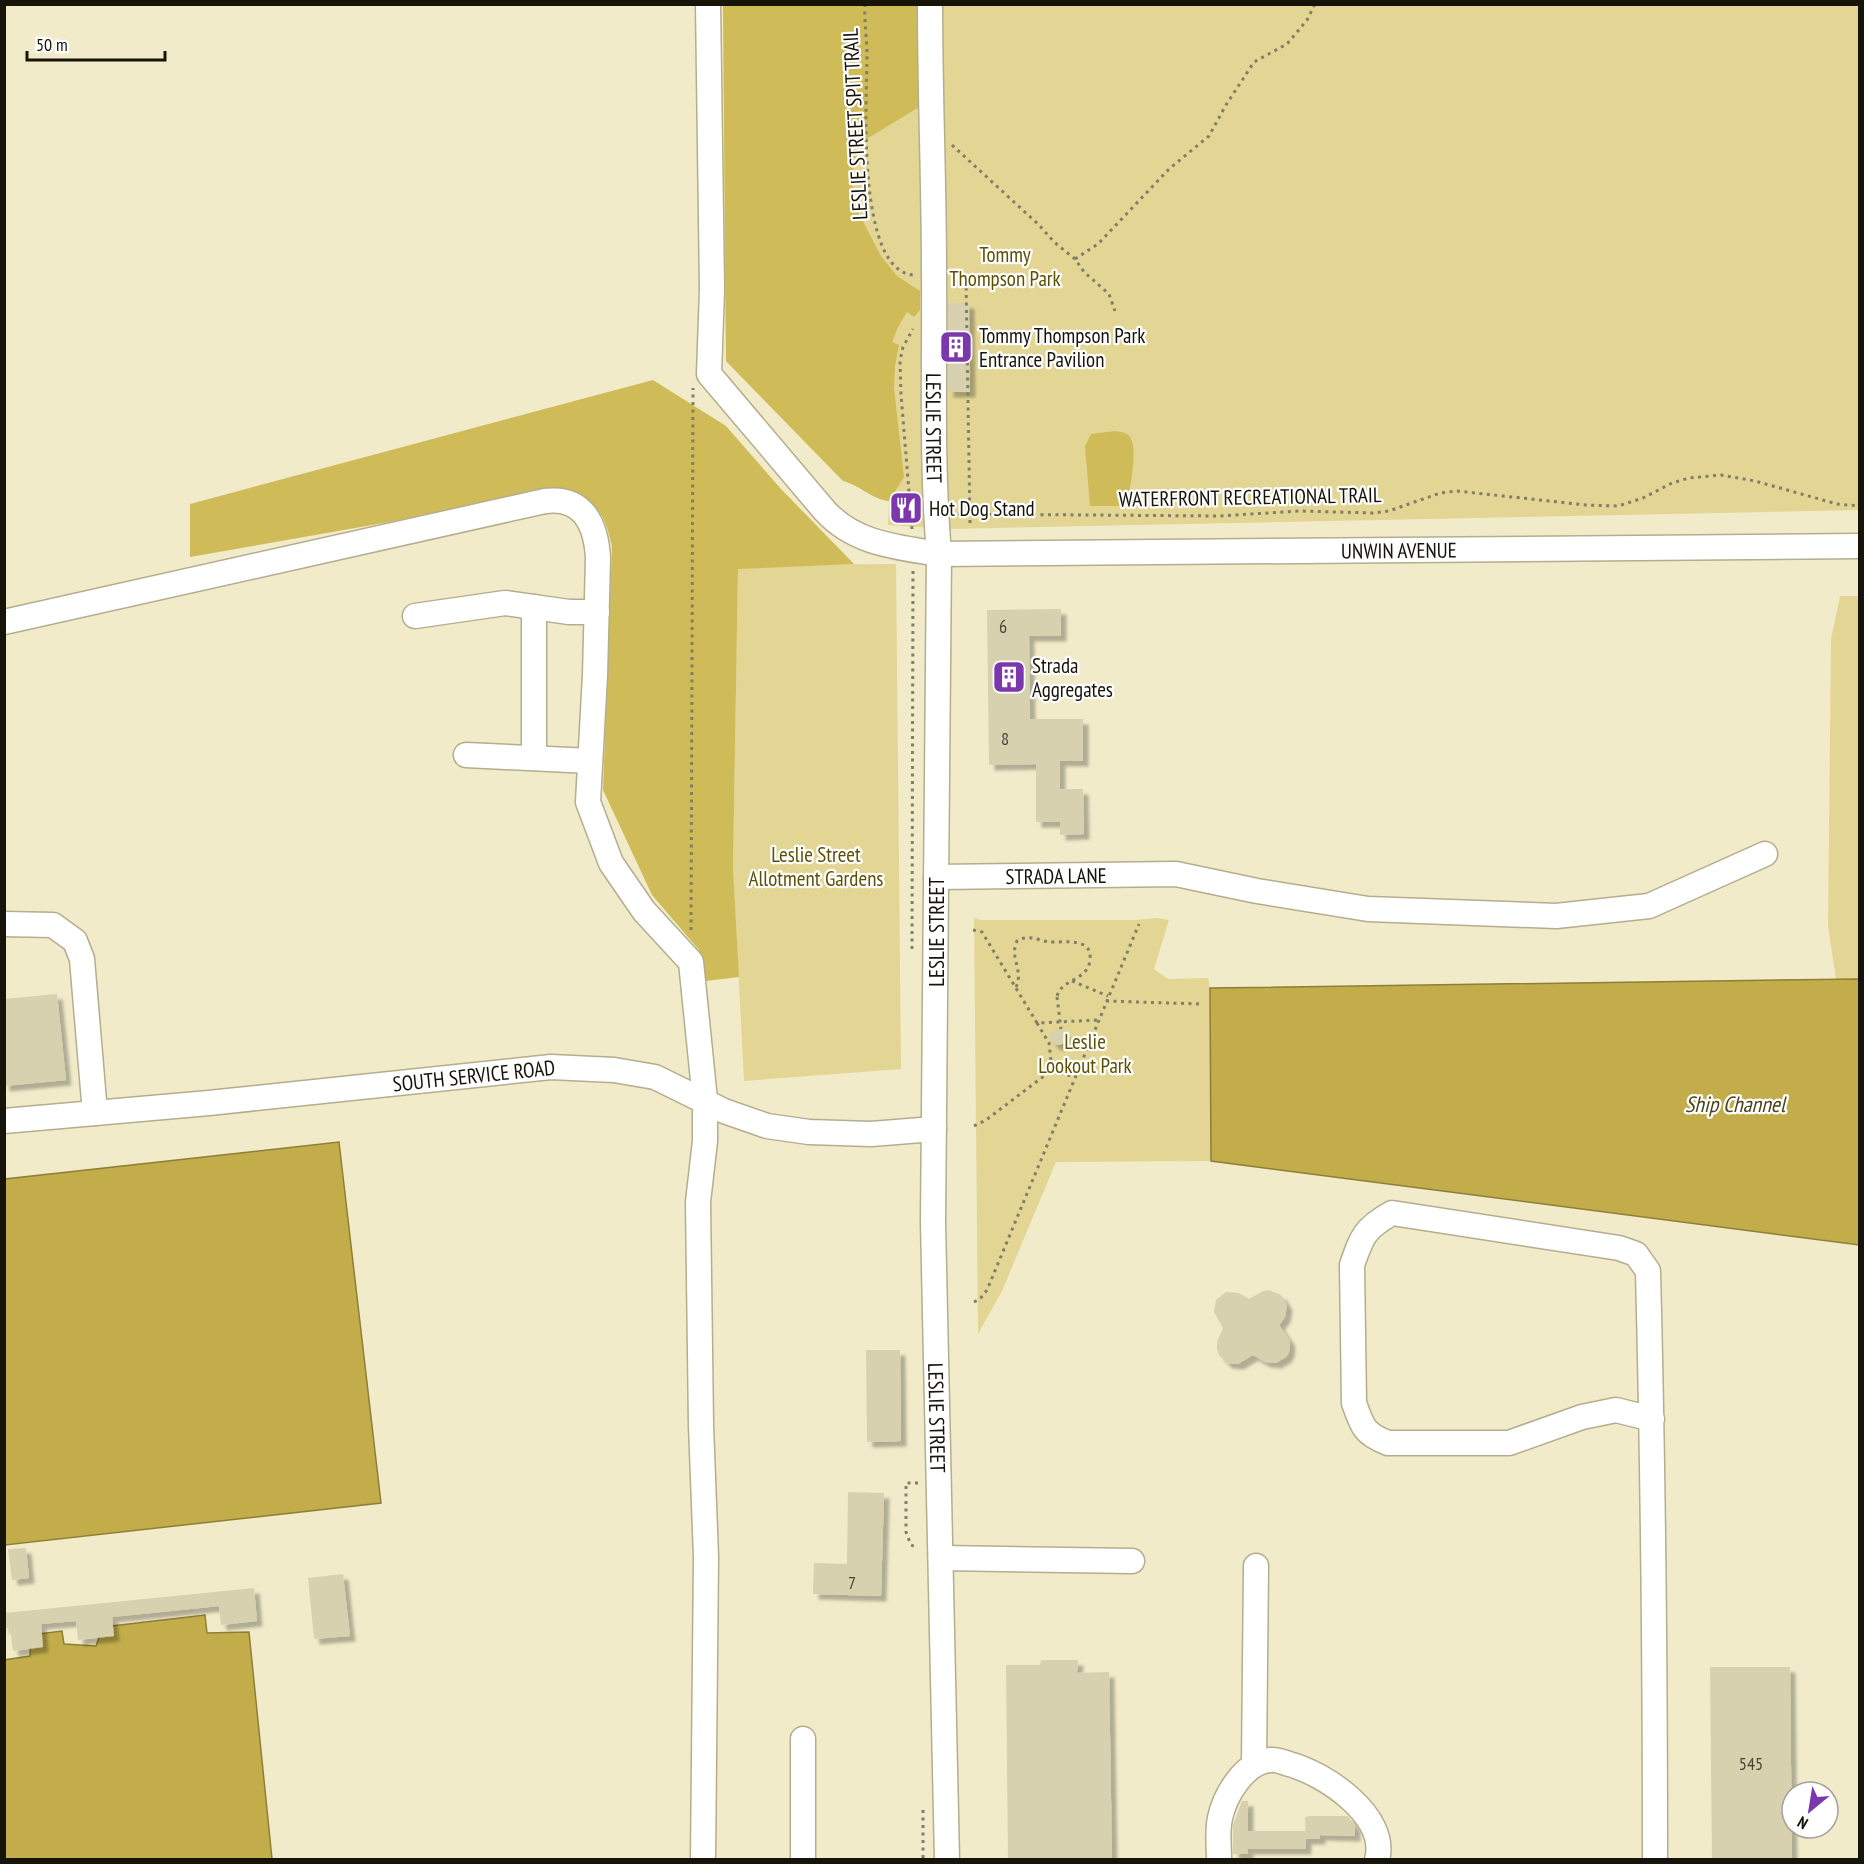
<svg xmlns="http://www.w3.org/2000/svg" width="1864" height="1864" font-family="'PT Sans Narrow',sans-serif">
<defs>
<filter id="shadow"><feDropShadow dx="5.5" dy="5.5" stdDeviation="1.5" flood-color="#0004"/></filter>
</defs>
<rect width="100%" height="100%" fill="#f2ebca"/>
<path fill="#e3d695" d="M 723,5 L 1859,5 L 1859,510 L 948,529 L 888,525 L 889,501 C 871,499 860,485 843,481 L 726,361 Z
M 896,564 L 901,1069 L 744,1081 L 733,868 L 738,565 Z
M 1840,596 L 1859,596 L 1859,979 L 1836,979 L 1828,926 L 1831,639 Z
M 974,918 L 981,920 L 1136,920 L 1157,918 L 1169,920 L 1154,969 L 1168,979 L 1208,978 L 1210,988 L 1211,1161 L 1056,1162 L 1002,1291 L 978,1334 Z"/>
<path fill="#cfbb58" d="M 723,5 L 920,5 L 921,106 L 860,143 L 851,178 L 858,212 L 881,256 L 897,276 L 920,291 L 920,310 L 914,317 L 907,312 L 898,327 L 892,342 L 899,345 L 895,366 L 894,388 L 904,477 L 889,501 C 871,499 860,485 843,481 L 726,361 Z
M 653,380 L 726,426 L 781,489 L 854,564 L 738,569 L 733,868 L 739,977 L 706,981 L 699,950 L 652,895 L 603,790 L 612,547 C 604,511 600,507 566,491 L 190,557 L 190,504 Z
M 1115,431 C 1121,432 1128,432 1131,439 C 1138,452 1129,491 1127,506 L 1090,506 L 1085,446 L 1091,434 Z"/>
<path fill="#c2ad4a" stroke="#8e7f36" stroke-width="1.5" d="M 1859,979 L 1859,1245 L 1211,1161 L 1210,988 Z
M 339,1142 L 381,1503 L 5,1545 L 5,1179 Z
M 205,1615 L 207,1633 L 249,1632 L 272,1859 L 5,1859 L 4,1660 L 30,1656 L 31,1635 L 62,1631 L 64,1644 L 96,1646 L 103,1627 Z"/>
<path fill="#d7d1b0" filter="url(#shadow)" d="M 948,303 L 969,303 L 970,392 L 948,392 Z
M 1061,609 L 1061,636 L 1029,636 L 1030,719 L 1083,719 L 1083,761 L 1060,761 L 1060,789 L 1083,789 L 1084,834 L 1060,835 L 1060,822 L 1036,822 L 1036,764 L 989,765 L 987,610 Z
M 57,994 L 66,1080 L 4,1086 L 4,999 Z
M1050 1037a8 8 0 1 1 16 0a8 8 0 1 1-16 0Z
M 1269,1290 L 1281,1295 L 1287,1305 L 1285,1317 L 1279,1325 L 1290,1341 L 1289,1352 L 1286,1357 L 1276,1363 L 1265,1362 L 1253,1355 L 1238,1364 L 1227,1363 L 1219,1355 L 1217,1349 L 1217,1342 L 1223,1328 L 1214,1312 L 1216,1300 L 1226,1292 L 1239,1293 L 1249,1299 L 1263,1291 Z
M 866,1350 L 900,1350 L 901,1441 L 867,1442 Z
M 848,1492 L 884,1493 L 881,1596 L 813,1594 L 814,1563 L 847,1564 Z
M 26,1548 L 29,1578 L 12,1580 L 8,1549 Z
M 343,1574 L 350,1636 L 314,1639 L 308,1578 Z
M 254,1588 L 257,1621 L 221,1625 L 219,1606 L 112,1617 L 114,1636 L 78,1640 L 76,1621 L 41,1624 L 43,1647 L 13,1651 L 10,1628 L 4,1628 L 4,1613 Z
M 1041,1660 L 1078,1660 L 1077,1673 L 1109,1672 L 1112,1860 L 1008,1860 L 1006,1665 L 1040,1665 Z
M 1710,1667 L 1790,1667 L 1792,1860 L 1712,1860 Z
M 1242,1801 L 1248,1801 L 1248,1831 L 1306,1831 L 1306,1849 L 1248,1849 L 1248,1854 L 1233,1854 L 1233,1825 Z
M 1310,1816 L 1348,1816 L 1355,1826 L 1355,1836 L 1320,1835 L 1320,1839 L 1306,1839 L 1305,1817 Z"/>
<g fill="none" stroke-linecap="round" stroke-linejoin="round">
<defs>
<g id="minor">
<path id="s1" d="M 708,4 L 712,289 L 709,374 L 825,511 C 855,544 897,547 939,554 L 1860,546"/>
<path id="s2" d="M 930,4 C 930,94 934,183 934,272 C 935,366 931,460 939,554 L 933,1222 L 947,1860"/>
<path d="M 415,616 L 505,603 L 569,612 L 597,612"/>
<path d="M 4,622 L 545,501 C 583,496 596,524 598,558 L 595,675 L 588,802 L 611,863 L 644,911 L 691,962 L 705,1100 L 705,1141 L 698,1202 L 701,1425 L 706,1557 L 703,1860"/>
<path d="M 466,755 L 590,761"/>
<path d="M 534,758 L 534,607"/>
<path id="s3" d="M 936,877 L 1176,874 L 1257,891 L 1368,909 L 1556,916 L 1649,906 L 1765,854"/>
<path d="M 4,924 L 53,925 L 75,941 L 82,959 L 95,1113"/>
<path id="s4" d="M 4,1121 L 209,1103 L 551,1067 L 614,1070 L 655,1077 L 724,1111 L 767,1126 L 809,1132 L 871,1134 L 934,1129"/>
<path d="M 1652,1419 L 1616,1410 L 1582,1417 L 1509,1443 L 1388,1443 C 1364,1434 1362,1426 1354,1403 L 1352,1265 C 1362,1236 1365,1228 1392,1213 L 1619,1248 L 1636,1254 L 1648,1271 C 1653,1467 1655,1663 1655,1860"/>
<path d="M 941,1558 L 1132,1561"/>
<path d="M 803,1739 L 803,1860"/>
<path d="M 1254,1764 L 1256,1566"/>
<path d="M 1219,1860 C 1219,1847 1217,1831 1220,1818 C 1225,1795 1245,1761 1271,1760 C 1276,1759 1283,1762 1289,1764 C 1324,1773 1389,1816 1377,1860"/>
</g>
</defs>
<use href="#minor" stroke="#b4ad8e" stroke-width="27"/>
<path stroke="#827e67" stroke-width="3" stroke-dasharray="3 4.5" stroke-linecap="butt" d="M 865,4 C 864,21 867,38 867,55 C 867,95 855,272 914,275
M 952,145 L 1039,225 L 1054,242 L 1075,259 L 1084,272 L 1109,294 L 1115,311
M 1075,259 L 1098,244 L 1169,169 L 1209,136 L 1226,105 L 1254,62 L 1287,44 L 1307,20 L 1315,4
M 966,280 L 970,523
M 958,514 L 1219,516 L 1300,511 L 1373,513 L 1389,511 L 1440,493 L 1457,491 L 1586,505 L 1618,506 L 1643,498 L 1672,483 L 1689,478 L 1721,475 L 1755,481 L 1837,504 L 1860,506
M 912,529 L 901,394 L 900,361 L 903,347 L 913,329
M 691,930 L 693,388
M 973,930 L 982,932 L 1037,1023 L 1098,1020
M 912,949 L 913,571
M 1072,981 L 1108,996
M 1016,987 C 1024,971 1009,957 1017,941 C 1028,934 1037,940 1049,942 C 1062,943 1093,936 1090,960 C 1088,981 1060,979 1057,997
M 1106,1001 L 1201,1004
M 1037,1023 L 1049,1043 L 1052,1070
M 974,1126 L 986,1120 L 1052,1070 L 1074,1077
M 974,1302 L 980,1299 L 987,1290 L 1139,924
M 918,1483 L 906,1483 L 906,1532 L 911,1545 L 918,1548
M 923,1810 L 923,1860"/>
<use href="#minor" stroke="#fff" stroke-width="24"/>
<path stroke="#827e67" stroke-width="3" stroke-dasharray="3 4.5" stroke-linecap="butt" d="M 1057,997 L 1061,1029"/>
</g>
<defs>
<symbol id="building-square" viewBox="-11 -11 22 22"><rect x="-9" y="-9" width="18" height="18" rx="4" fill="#7b38ac" stroke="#fff"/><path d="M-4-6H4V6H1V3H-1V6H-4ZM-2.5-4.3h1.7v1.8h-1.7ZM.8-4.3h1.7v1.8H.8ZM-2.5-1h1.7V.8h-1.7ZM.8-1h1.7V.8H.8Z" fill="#fff"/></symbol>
<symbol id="restaurant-square" viewBox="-11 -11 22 22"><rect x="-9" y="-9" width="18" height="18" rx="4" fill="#7b38ac" stroke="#fff"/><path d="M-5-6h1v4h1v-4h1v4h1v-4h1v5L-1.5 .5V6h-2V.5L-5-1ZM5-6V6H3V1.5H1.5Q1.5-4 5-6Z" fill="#fff"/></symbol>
</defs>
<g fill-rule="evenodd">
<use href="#building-square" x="937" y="328" width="38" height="38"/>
<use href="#restaurant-square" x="887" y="489" width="38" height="38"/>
<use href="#building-square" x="990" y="658" width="38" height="38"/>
</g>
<g text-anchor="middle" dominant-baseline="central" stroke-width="4.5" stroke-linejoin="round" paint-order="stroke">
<g font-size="18" fill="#464332">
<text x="1003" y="626">6</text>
<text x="1005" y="738">8</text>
<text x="852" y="1582">7</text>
<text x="1751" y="1763">545</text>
</g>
<g font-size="21" fill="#161408" stroke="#fff">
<text transform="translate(855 124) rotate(-93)">LESLIE STREET SPIT TRAIL</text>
<text stroke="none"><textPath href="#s2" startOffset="424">LESLIE STREET</textPath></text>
<text transform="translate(1250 497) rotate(-1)">WATERFRONT RECREATIONAL TRAIL</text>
<text stroke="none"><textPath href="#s1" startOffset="1134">UNWIN AVENUE</textPath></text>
<text stroke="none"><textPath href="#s3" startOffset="120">STRADA LANE</textPath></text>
<text transform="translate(936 932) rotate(-90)">LESLIE STREET</text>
<text stroke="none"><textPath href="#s4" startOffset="472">SOUTH SERVICE ROAD</textPath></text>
<text stroke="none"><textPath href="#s2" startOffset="1414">LESLIE STREET</textPath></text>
</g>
<g font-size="21" fill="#5e5000" stroke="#fff">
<text x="1005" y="254">Tommy<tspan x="1005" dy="24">Thompson Park</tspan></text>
<text x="816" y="854">Leslie Street<tspan x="816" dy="24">Allotment Gardens</tspan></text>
<text x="1085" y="1041">Leslie<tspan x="1085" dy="24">Lookout Park</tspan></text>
</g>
<g font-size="21" fill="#161408" stroke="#fff" text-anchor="start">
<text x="979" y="335">Tommy Thompson Park<tspan x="979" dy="24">Entrance Pavilion</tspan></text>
<text x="929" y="508">Hot Dog Stand</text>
<text x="1032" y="665">Strada<tspan x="1032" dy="24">Aggregates</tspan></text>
</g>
<g font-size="22" font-style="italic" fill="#4c441a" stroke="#fff">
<text x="1735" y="1104">Ship Channel</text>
</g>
</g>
<rect width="1864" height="1864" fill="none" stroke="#161408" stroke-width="12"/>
<g transform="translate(1810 1810) rotate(210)"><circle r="28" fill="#ffffff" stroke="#a2a19c" stroke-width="1.5"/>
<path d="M0-4.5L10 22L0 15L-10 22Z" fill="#7b38ac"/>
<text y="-9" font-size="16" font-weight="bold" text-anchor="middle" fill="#161408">N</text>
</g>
<path d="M27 51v9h138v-9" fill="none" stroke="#161408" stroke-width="3"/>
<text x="36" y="51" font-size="18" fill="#161408" stroke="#ffffff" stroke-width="4.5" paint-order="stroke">50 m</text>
</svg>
